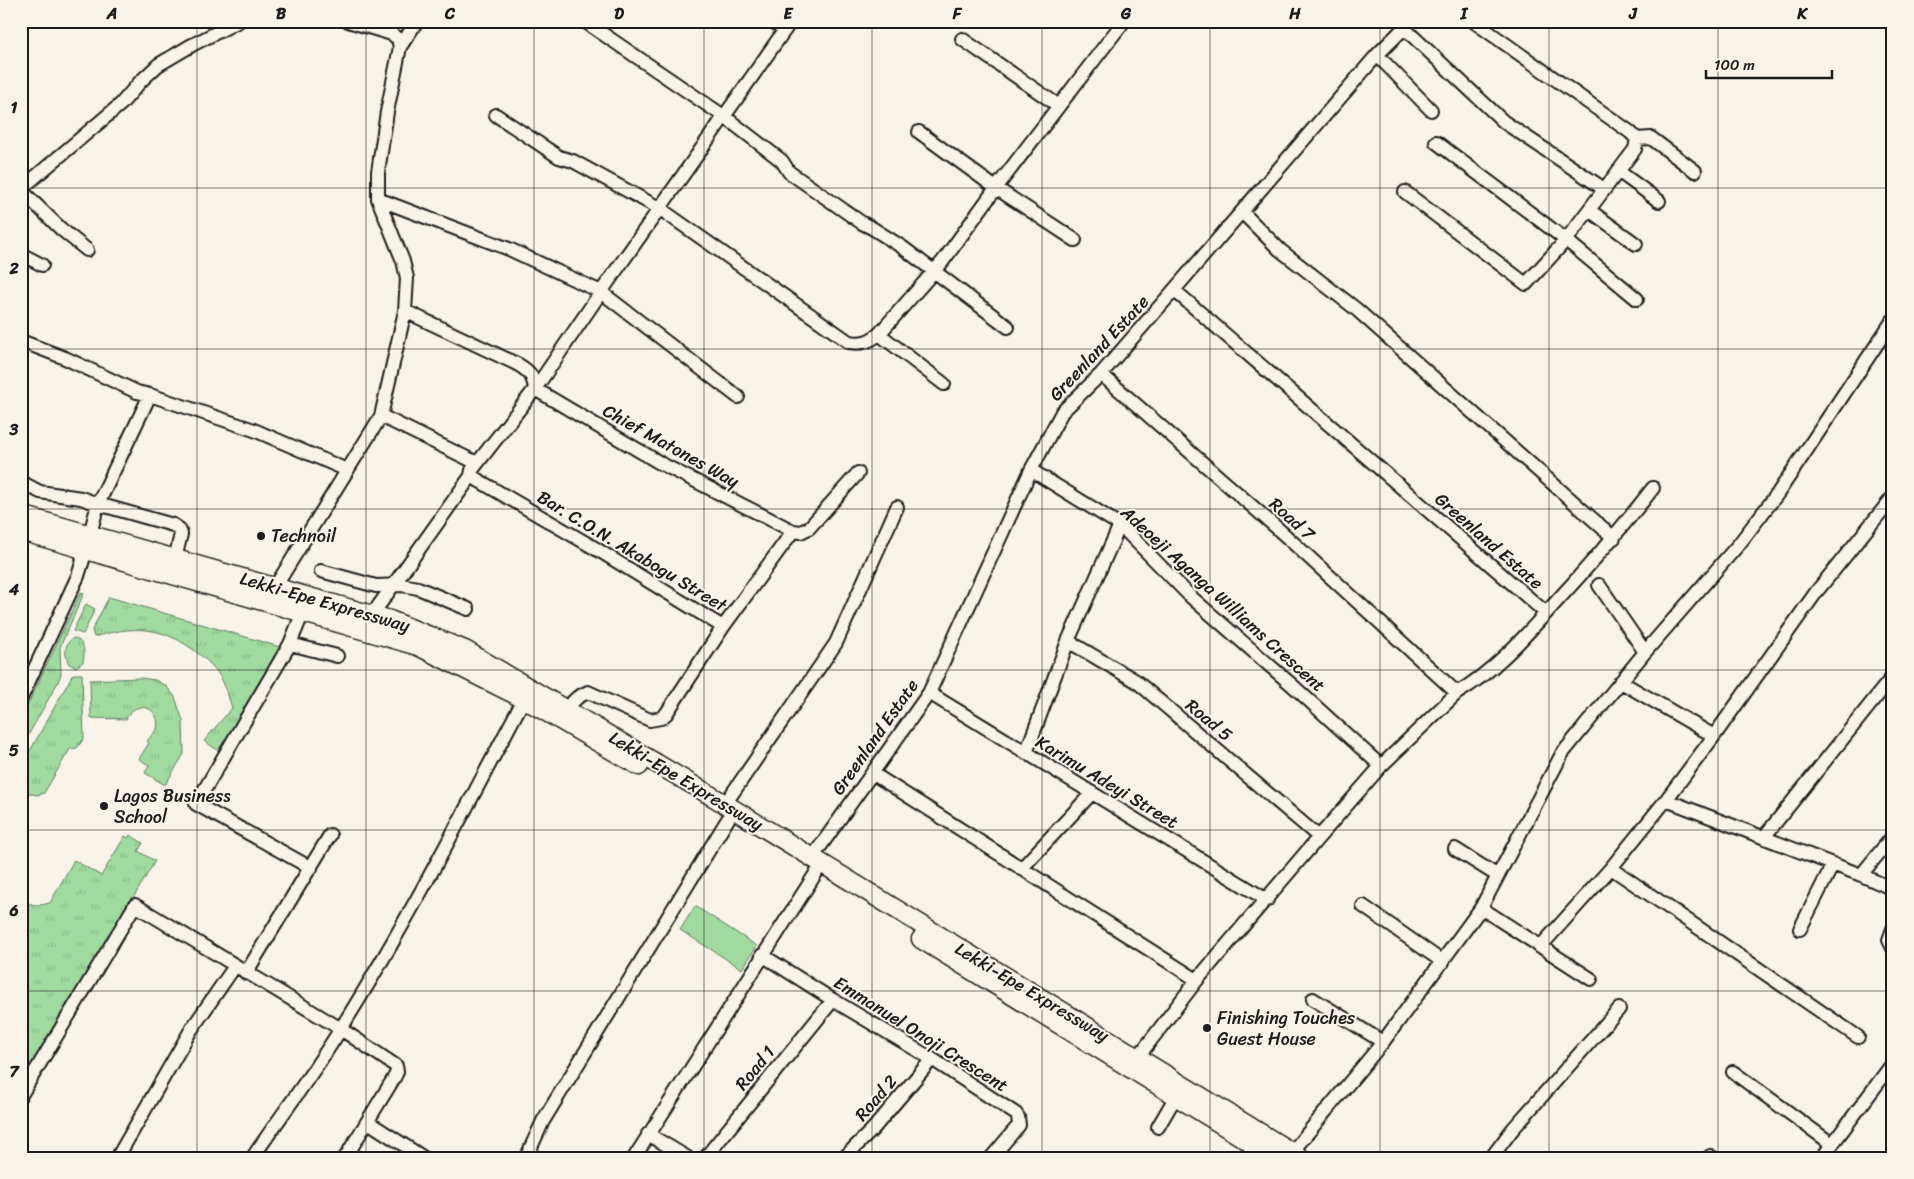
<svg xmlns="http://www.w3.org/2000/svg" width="1914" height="1179" font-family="Sriracha,sans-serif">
<defs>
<pattern id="grass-tufts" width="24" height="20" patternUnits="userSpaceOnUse" patternTransform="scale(1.25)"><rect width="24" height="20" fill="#a0da9f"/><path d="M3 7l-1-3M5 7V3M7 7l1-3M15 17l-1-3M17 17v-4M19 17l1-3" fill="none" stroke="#89ba88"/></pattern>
</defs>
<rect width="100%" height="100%" fill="#f7f3e8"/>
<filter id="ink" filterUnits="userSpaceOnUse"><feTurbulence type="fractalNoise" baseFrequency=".02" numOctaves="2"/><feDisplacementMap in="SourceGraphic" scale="10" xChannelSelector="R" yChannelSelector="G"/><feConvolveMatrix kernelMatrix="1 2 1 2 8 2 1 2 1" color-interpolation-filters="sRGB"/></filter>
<g filter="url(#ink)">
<path fill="url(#grass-tufts)" stroke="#5e7b5e" d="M 81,592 L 84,593 L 60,647 L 61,674 L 58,682 L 21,748 L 21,719 Z
M 109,597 L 280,647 L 219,751 L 204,741 L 232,708 C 229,699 227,690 223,682 C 217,669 207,660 195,651 C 162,626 133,625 94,637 L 92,630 Z
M 86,604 L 95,609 L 83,634 L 73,631 Z
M 74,638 C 85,642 85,652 83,662 L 76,667 L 69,664 C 64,655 64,642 74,638 Z
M 73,674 L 82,674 L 84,738 L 77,748 L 70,749 L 44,793 L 37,795 L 27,793 L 21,785 L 21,767 Z
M 140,678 L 155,680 L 166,686 L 175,697 L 183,721 L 184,754 L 165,785 L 145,773 L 149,765 L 139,759 L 149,743 L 147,741 L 157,729 C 162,707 135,698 126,719 L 91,718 L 90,680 Z
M 130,835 L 143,843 L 138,851 L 155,861 L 21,1088 L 21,900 C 32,906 39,906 50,903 L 74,860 L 101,876 L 125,836 L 128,838 Z"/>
<path fill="#a0da9f" stroke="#5e7b5e" d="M 695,906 L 757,946 L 742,969 L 680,930 Z"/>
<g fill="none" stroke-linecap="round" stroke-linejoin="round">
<defs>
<path id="minor" d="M 584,21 L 725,117 L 782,161 L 789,172 L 862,223 L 872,228 L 902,247 L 1008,327
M 772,21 L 785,30
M 962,39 L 1059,106
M 400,47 L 417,21
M 1377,55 L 1431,110
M 496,115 L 559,157 L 573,161 L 659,208 L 849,342 C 862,344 869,342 879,334 L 943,261 L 996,188 L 1124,21
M 919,132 L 996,188 L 1075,240
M 1637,139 L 1651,138 L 1695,171
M 1436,142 L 1566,240 L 1637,299
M 1618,171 L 1659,201
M 21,189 L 121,104 L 140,82 L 158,65 L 192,45 L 239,21
M 21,190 L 61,229 L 87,250
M 1405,192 L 1526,284 L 1566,240 L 1635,149 L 1637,139 L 1630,132 L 1473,21
M 378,199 L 509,249 L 601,292 L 738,397
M 1589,210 L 1636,244
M 1242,212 L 1280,250 L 1356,309 L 1614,538
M 21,254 L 42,265
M 1174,290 L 1377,55 L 1404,28 L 1504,122 L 1604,189
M 405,311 L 517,364 C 529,371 533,375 535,389 L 660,463 L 793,531
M 879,334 L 944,384
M 21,341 L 65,358 L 137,392 L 150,395 L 98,504 L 81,498 L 40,492 L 21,482
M 1101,374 L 1277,528 L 1457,693
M 150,395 L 254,430 L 347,470
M 381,416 L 477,463
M 1031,470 L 1120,525 L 1191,597 L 1292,685 L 1381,766
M 471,476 L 598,550 L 723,627
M 90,534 L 98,504 L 173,525 L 179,529 L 181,534 L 175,559
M 321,571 L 376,586 L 402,585 L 418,588 L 468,609
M 1599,585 L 1645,652
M 275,587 L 381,416 L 405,311 L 407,278 L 403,261 L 378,199 L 378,172 L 387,112 L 400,47 L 398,39 L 392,34 L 348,21
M 303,612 L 290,644 L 196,804 L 311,868
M 372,615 L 471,476 L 472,470 L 535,389 L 601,292 L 791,21
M 1068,641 L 1136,681 L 1319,837
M 290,644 L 337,656
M 1621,682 L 1714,736
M 929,693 L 1267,900
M 21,698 L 78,576 L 83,560 L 80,549
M 566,708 L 578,697 L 588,692 L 650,720 L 661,718 L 666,714 L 723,627 L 793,531 L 801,532 L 809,528 L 858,473
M 1026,753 L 1068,641 L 1120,525
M 872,773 L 1197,980
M 1666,800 L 1861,875 L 1893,889
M 725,804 L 836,643 L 897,507
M 1764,837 L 1893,676
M 1455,849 L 1498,876
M 812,858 L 929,693 L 1031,470 L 1062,412 L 1101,374 L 1174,290 L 1546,613
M 1611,868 L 1858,1037
M 1021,869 L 1092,793
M 1861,875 L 1893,836
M 1363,906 L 1443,962
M 1481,908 L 1591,979
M 1800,929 L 1833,864
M 1893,929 L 1889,940 L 1893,948
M 1540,947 L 1611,868 L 1666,800 L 1714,736 L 1817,591 L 1893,497
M 762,955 L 833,1000 L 932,1059 L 1016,1114 L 1018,1117 L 1019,1125 L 991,1158
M 246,973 L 330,835
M 1313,999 L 1383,1042
M 1138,1057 L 1197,980 L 1319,837 L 1381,766 L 1457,693 C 1496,670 1526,635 1556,602 C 1590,565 1622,528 1653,488
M 1733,1072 L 1832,1144
M 21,1095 L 135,905 L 341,1029 L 396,1066 L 397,1072 L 394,1078 L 345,1158
M 368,1122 L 424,1158
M 1158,1127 L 1176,1096
M 648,1134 L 688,1158
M 1292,1152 L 1383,1042 L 1481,908 L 1562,754 L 1645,652 L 1739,544 L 1778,493 L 1893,320
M 1710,1156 L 1713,1158
M 117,1158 L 191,1030 L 235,966
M 254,1158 L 255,1154 C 283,1113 314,1072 340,1030 C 407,923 465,810 524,699
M 526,1158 L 543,1121 L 728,819
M 634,1158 L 816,873
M 705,1158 L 833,1000
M 844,1158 L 873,1129 L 932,1059
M 1247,1158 L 1253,1144
M 1491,1158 L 1512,1130 L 1619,1009
M 1822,1158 L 1893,1063"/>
<path id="highway" d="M 21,515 L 390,620 L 465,650 L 725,804 L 1301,1158
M 21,531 L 418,646 L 524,699 L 639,766
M 921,939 L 1276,1158"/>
</defs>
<use href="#minor" stroke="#1c1c1c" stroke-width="16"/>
<use href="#highway" stroke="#1c1c1c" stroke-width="21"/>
<use href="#minor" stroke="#f7f3e8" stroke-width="12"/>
<use href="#highway" stroke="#f7f3e8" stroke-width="18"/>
</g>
</g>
<path fill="none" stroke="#1c1c1c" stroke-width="1" stroke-opacity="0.55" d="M 197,21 L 197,1158M 366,21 L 366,1158M 534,21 L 534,1158M 704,21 L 704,1158M 872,21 L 872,1158M 1042,21 L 1042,1158M 1210,21 L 1210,1158M 1380,21 L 1380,1158M 1549,21 L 1549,1158M 1718,21 L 1718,1158M 21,188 L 1893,188M 21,349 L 1893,349M 21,509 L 1893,509M 21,670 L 1893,670M 21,830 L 1893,830M 21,991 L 1893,991"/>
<g fill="#1c1c1c" stroke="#f7f3e8" stroke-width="2">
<circle cx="261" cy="536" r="5"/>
<circle cx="104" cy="806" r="5"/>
<circle cx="1207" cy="1028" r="5"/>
</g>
<g text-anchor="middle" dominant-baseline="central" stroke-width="4" stroke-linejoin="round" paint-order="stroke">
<g font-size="18" fill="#1c1c1c" stroke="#f7f3e8">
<text transform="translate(1099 348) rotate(-47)">Greenland Estate</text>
<text transform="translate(671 446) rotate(29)">Chief Matones Way</text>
<text transform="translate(1292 519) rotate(42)">Road 7</text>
<text transform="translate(1489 541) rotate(41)">Greenland Estate</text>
<text transform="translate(632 551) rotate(31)">Bar. C.O.N. Akabogu Street</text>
<text transform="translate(1223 599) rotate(42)">Adeoeji Aganga Williams Crescent</text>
<text transform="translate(325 602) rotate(16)">Lekki-Epe Expressway</text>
<text transform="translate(1209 720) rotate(40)">Road 5</text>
<text transform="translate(875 737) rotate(-55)">Greenland Estate</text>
<text transform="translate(686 781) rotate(31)">Lekki-Epe Expressway</text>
<text transform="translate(1107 782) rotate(31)">Karimu Adeyi Street</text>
<text transform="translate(1032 992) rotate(31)">Lekki-Epe Expressway</text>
<text transform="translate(921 1034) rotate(32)">Emmanuel Onoji Crescent</text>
<text transform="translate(755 1068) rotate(-51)">Road 1</text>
<text transform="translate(876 1098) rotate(-49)">Road 2</text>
</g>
<g font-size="18" fill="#1c1c1c" stroke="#f7f3e8" text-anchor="start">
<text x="271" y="536">Technoil</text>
<text x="114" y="796">Lagos Business<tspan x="114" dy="21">School</tspan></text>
<text x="1217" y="1018">Finishing Touches<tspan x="1217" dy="21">Guest House</tspan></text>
</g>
</g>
<rect width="1914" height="1179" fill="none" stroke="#f7f3e8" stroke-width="55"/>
<path d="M1706 70v8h126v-8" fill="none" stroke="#1c1c1c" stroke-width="2.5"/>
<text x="1714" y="70" font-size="15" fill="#1c1c1c" stroke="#f7f3e8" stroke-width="4" paint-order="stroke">100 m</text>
<rect x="28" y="28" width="1858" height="1124" fill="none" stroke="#1c1c1c" stroke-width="2"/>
<g font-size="16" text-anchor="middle" font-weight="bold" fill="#1c1c1c">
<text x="112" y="19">A</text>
<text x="281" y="19">B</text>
<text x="450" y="19">C</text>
<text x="619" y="19">D</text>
<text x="788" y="19">E</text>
<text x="957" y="19">F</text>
<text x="1126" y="19">G</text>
<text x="1295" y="19">H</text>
<text x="1464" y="19">I</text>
<text x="1633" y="19">J</text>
<text x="1802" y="19">K</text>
<text x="14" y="113">1</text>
<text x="14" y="274">2</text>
<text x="14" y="435">3</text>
<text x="14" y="595">4</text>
<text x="14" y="756">5</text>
<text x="14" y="916">6</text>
<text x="14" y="1077">7</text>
</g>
</svg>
